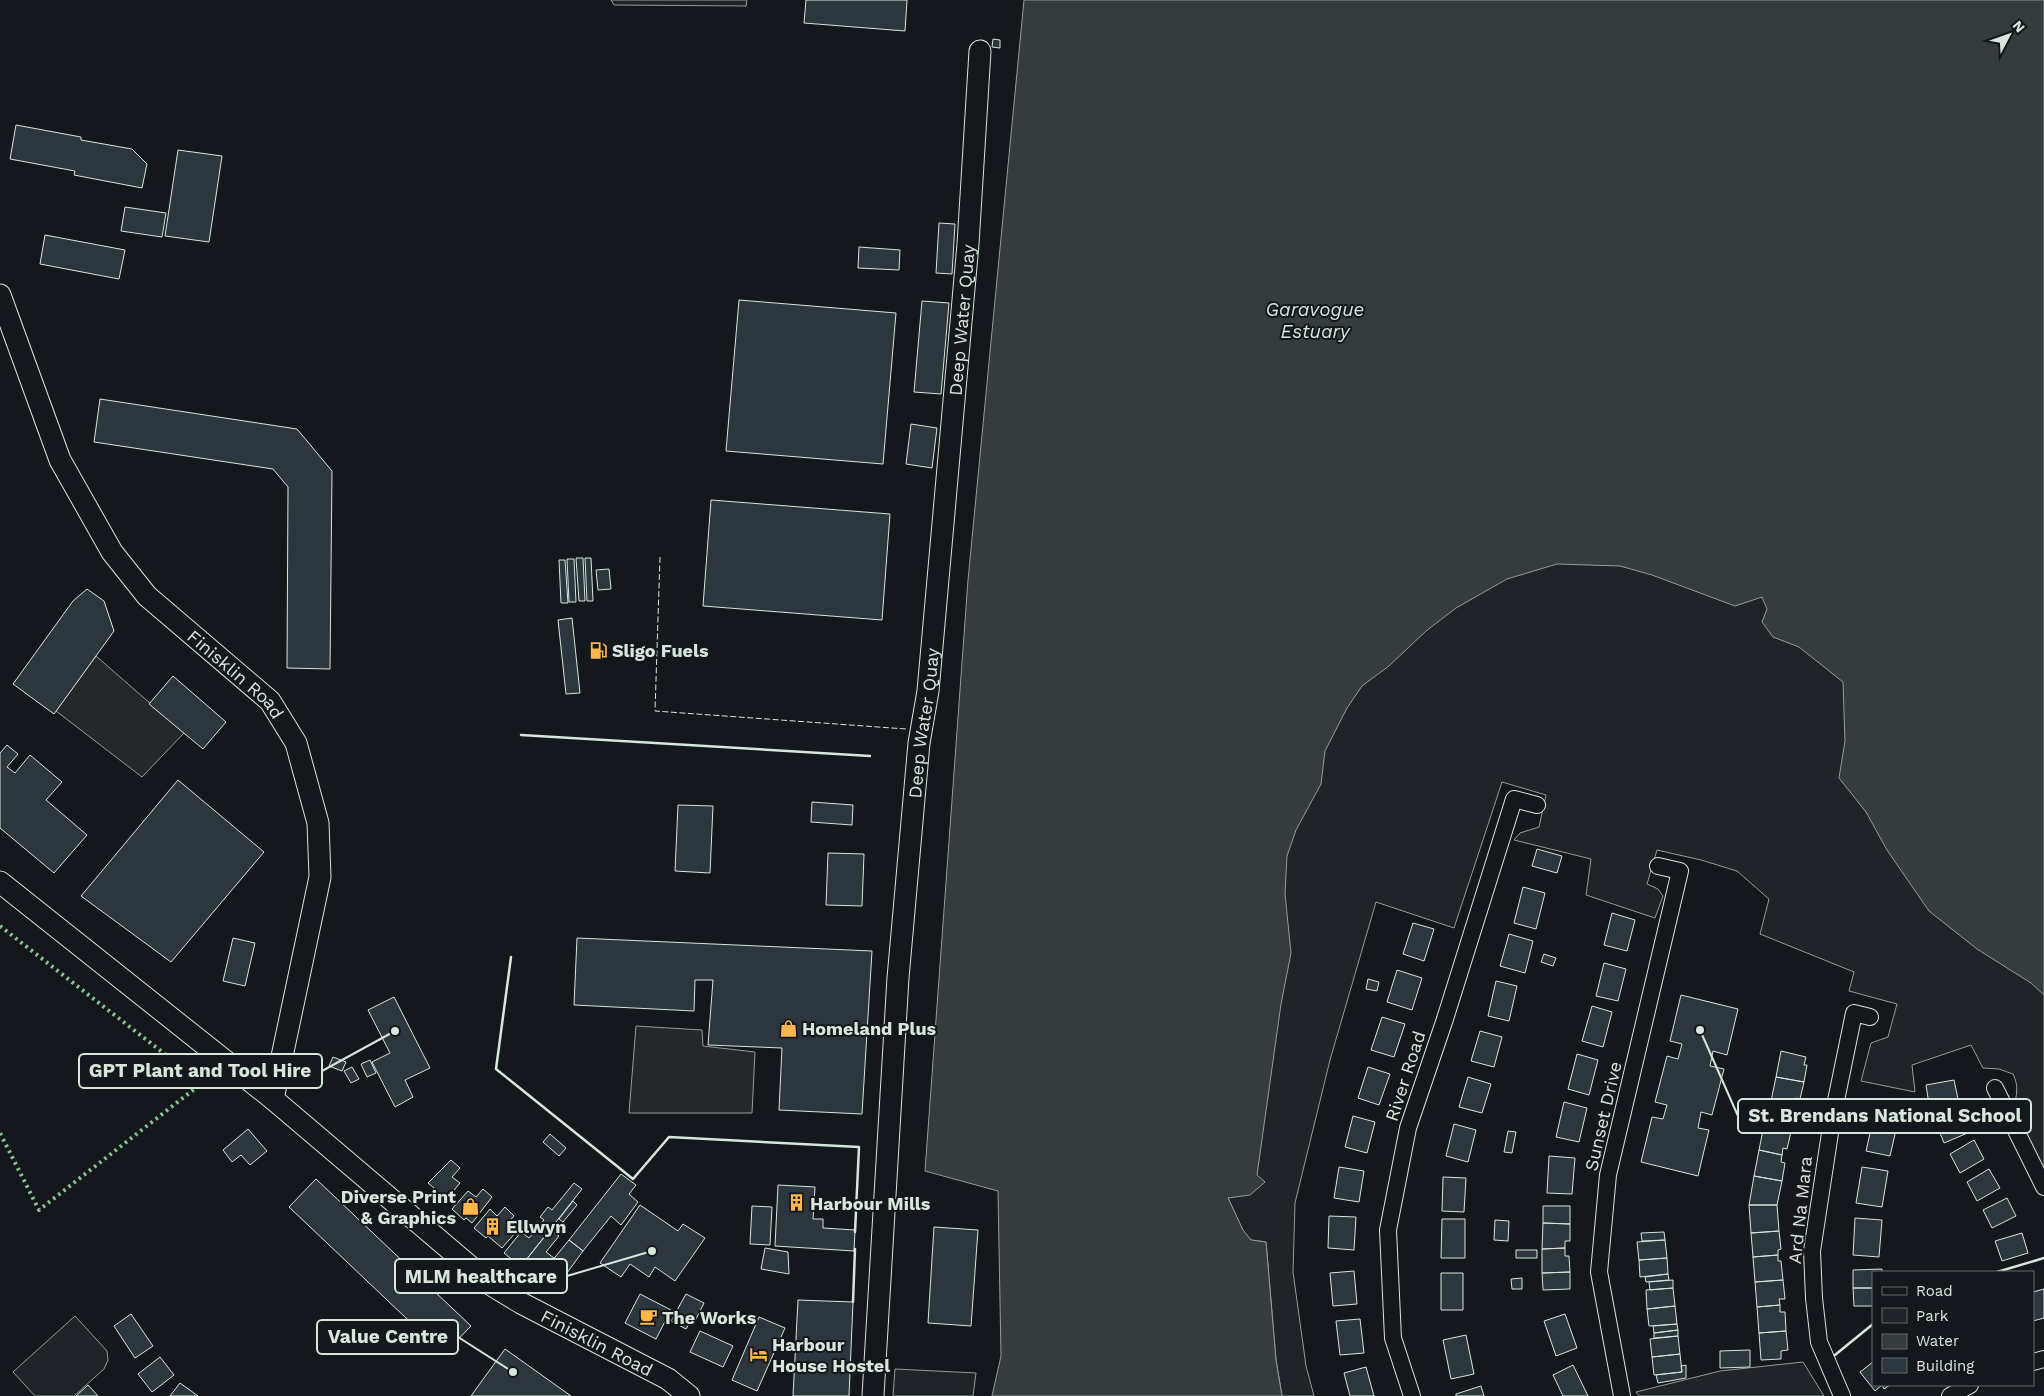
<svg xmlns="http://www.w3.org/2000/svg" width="2044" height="1396" font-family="'Work Sans',sans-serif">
<rect width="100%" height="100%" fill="#14181c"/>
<path fill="#202428" stroke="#939e99" d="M 611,0 L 747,0 L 746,6 L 614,5 Z
M 2044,0 L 2044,1170 L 2013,1108 C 2017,1096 2019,1086 2013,1074 L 1999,1069 L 1983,1068 L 1971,1045 L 1912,1065 L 1915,1092 L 1861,1081 L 1871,1043 L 1888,1037 L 1897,1004 L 1849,991 L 1854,972 L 1760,934 L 1769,899 L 1737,871 L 1701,860 L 1657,850 L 1647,884 L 1658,889 L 1663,896 L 1655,918 L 1586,895 L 1591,859 L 1514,840 L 1520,833 L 1539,827 L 1546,795 L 1502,782 L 1454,928 L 1376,902 L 1330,1060 L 1295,1203 L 1293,1272 L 1306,1366 L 1314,1396 L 1282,1396 L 1276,1360 L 1266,1242 L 1251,1240 L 1243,1231 L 1228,1198 L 1264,299 Z
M 75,1316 L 107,1351 L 108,1360 L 104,1369 L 74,1396 L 35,1396 L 13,1372 Z
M 1803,1362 L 1824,1396 L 1639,1396 L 1636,1392 L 1720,1371 Z
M 895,1369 L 976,1373 L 973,1396 L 893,1396 Z"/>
<path fill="#24282b" stroke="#939e99" d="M 96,656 L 184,733 L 142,777 L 56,711 Z
M 636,1026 L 702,1030 L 703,1046 L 755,1052 L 752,1113 L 629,1113 Z"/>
<path fill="#363b3e" stroke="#939e99" d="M 1024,0 L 2044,0 L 2044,995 L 2031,983 L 1977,949 L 1929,911 L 1887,850 L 1866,812 L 1839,778 L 1845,741 L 1843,682 L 1799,647 L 1773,637 L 1762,622 L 1767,609 L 1762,597 L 1735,606 L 1652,575 L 1620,566 L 1557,564 L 1507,579 L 1456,608 L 1426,631 L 1389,666 L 1362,686 L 1347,708 L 1325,751 L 1321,784 L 1296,830 L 1287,856 L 1285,894 L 1291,953 L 1281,1004 L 1257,1175 L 1265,1182 L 1250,1195 L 1228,1198 L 1243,1230 L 1251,1240 L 1266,1242 L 1276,1360 L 1282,1396 L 992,1396 L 1001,1356 L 998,1191 L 925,1171 L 968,580 Z"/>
<path fill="#2c363c" stroke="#d8e6dc" d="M 806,0 L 907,0 L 905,31 L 804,23 Z
M 993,39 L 1000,40 L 1000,48 L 992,47 Z
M 16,125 L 81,137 L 81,140 L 132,149 L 147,164 L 142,188 L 74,175 L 75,171 L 10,159 Z
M 178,150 L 222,156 L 209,242 L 165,236 Z
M 125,207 L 166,213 L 162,237 L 121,231 Z
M 939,223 L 955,224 L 952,274 L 936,273 Z
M 45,235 L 125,250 L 119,279 L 40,264 Z
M 859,247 L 900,250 L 899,270 L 858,268 Z
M 739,300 L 896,313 L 883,464 L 726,451 Z
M 922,301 L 949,303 L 941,394 L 914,392 Z
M 100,399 L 297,429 L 332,471 L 330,669 L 287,668 L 288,487 L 273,469 L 94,442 Z
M 911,424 L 937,428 L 932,468 L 906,464 Z
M 711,500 L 890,514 L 882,620 L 703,606 Z
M 576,558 L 583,558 L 585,601 L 579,601 Z
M 585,558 L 591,558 L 593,601 L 587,601 Z
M 567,559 L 574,559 L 576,602 L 569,602 Z
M 559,560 L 565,560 L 568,603 L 561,603 Z
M 609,569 L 611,589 L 598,590 L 596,570 Z
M 87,589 L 104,601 L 114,631 L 54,714 L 13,684 L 73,601 Z
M 572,618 L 580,693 L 566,694 L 558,620 Z
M 173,676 L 226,722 L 203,749 L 149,704 Z
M 7,745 L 18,754 L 7,767 L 15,773 L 30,755 L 62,782 L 46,800 L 87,835 L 54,873 L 0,828 L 0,753 Z
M 178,780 L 264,852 L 171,962 L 81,896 Z
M 812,802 L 853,805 L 852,825 L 811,822 Z
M 678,805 L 713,806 L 710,873 L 675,871 Z
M 1537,849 L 1562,856 L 1557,873 L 1532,866 Z
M 828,853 L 864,854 L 862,906 L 826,905 Z
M 1523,887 L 1545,893 L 1536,929 L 1514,923 Z
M 1612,913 L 1635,920 L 1627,951 L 1604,945 Z
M 1413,923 L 1434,929 L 1424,961 L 1403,954 Z
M 1509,934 L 1533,941 L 1525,973 L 1500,966 Z
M 233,938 L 255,943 L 245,986 L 223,981 Z
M 577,938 L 872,951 L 862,1114 L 779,1110 L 782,1048 L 708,1045 L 713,980 L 695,980 L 694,1011 L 574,1005 Z
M 1544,954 L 1556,958 L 1553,966 L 1541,962 Z
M 1604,963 L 1626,969 L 1618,1001 L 1596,996 Z
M 1397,970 L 1422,978 L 1412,1010 L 1387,1002 Z
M 1368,979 L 1379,982 L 1377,991 L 1366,989 Z
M 1496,981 L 1517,986 L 1509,1021 L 1488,1016 Z
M 1681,995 L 1738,1009 L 1727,1055 L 1713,1051 L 1710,1066 L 1724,1069 L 1712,1115 L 1701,1112 L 1698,1128 L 1709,1130 L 1698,1176 L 1641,1162 L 1652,1117 L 1663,1119 L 1667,1105 L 1655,1102 L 1667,1056 L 1678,1059 L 1682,1044 L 1670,1041 Z
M 394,997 L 430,1068 L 405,1080 L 413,1097 L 395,1107 L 372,1062 L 390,1053 L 368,1010 Z
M 1592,1006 L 1612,1012 L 1603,1047 L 1582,1041 Z
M 1382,1017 L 1405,1024 L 1394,1057 L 1371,1050 Z
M 1480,1031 L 1502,1037 L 1494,1067 L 1471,1061 Z
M 1781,1051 L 1806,1057 L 1804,1065 L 1807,1065 L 1804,1082 L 1776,1077 Z
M 1577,1054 L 1598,1060 L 1589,1095 L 1568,1089 Z
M 333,1057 L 346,1062 L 342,1071 L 329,1066 Z
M 370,1060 L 376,1073 L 367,1077 L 361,1064 Z
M 352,1067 L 359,1079 L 351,1083 L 344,1071 Z
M 1368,1067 L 1390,1074 L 1379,1105 L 1358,1098 Z
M 1468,1077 L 1491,1084 L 1482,1113 L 1459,1107 Z
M 1776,1077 L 1804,1082 L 1800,1099 L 1796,1098 L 1794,1106 L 1771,1101 Z
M 1954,1080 L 1958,1099 L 1929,1104 L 1926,1085 Z
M 1564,1102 L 1587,1108 L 1579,1142 L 1556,1137 Z
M 1961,1112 L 1970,1132 L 1944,1143 L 1936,1123 Z
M 1353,1116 L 1375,1122 L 1367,1153 L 1345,1147 Z
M 1874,1116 L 1898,1121 L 1890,1156 L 1866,1151 Z
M 1454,1124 L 1476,1130 L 1468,1162 L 1446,1156 Z
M 1764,1125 L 1791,1132 L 1787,1149 L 1783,1148 L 1782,1155 L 1759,1150 Z
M 248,1129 L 267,1151 L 250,1165 L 241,1155 L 232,1162 L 223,1150 Z
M 1508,1131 L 1516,1132 L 1512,1153 L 1504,1152 Z
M 550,1134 L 566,1148 L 559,1156 L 543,1142 Z
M 1974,1140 L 1984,1159 L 1960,1173 L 1950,1154 Z
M 1759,1150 L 1782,1155 L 1781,1162 L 1785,1163 L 1782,1181 L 1754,1176 Z
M 1549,1156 L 1575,1158 L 1572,1194 L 1547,1193 Z
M 451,1160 L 460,1168 L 452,1177 L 460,1183 L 444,1202 L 431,1191 L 434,1188 L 428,1183 Z
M 1339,1167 L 1364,1171 L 1359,1202 L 1334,1198 Z
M 1862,1167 L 1888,1171 L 1882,1207 L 1856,1203 Z
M 1989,1169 L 2000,1188 L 1977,1201 L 1967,1182 Z
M 621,1174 L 636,1185 L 629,1194 L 638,1202 L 621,1225 L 611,1216 L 583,1251 L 569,1240 Z
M 1754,1176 L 1782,1181 L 1777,1205 L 1749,1205 Z
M 1443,1177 L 1466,1178 L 1464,1212 L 1442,1211 Z
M 316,1179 L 471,1326 L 444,1354 L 289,1207 Z
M 574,1183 L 582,1189 L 522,1265 L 517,1260 L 515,1262 L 504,1253 L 521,1232 L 529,1238 L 544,1220 L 540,1217 L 548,1207 L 552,1210 Z
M 778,1185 L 815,1187 L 813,1219 L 823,1219 L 823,1228 L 855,1230 L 854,1251 L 775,1246 Z
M 483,1189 L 492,1197 L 472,1223 L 466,1218 L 464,1220 L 452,1209 L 468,1191 L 476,1197 Z
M 2007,1198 L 2016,1216 L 1992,1228 L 1983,1210 Z
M 573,1201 L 577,1205 L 563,1222 L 559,1219 Z
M 640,1205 L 678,1231 L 683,1224 L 705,1238 L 675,1281 L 655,1267 L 649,1277 L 630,1264 L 621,1277 L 600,1263 Z
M 1749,1205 L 1777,1205 L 1779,1231 L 1751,1233 Z
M 752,1206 L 772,1207 L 770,1245 L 750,1244 Z
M 1543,1206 L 1570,1206 L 1570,1224 L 1543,1223 Z
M 505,1207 L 514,1216 L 507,1224 L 516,1232 L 502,1248 L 488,1236 L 486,1238 L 474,1228 L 490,1209 L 497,1216 Z
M 1329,1216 L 1356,1217 L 1354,1250 L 1328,1248 Z
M 1855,1218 L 1882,1220 L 1879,1257 L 1853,1255 Z
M 1442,1219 L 1465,1219 L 1465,1258 L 1441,1258 Z
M 1495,1220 L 1509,1221 L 1508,1241 L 1494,1240 Z
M 1543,1223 L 1570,1224 L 1570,1241 L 1565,1241 L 1565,1248 L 1542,1249 Z
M 934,1227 L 978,1230 L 971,1326 L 928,1323 Z
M 550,1230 L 559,1236 L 546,1252 L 554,1258 L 536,1279 L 527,1272 L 529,1270 L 522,1265 Z
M 1779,1231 L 1781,1249 L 1778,1250 L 1778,1255 L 1753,1257 L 1751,1233 Z
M 1664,1232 L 1665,1240 L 1642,1241 L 1641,1233 Z
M 2022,1233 L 2028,1253 L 2002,1261 L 1995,1241 Z
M 569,1240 L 583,1251 L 553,1292 L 538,1278 Z
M 1665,1240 L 1667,1258 L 1639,1260 L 1637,1242 Z
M 765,1248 L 788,1252 L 789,1274 L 761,1269 Z
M 1565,1248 L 1565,1256 L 1569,1256 L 1570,1272 L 1542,1273 L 1542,1249 Z
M 1516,1250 L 1537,1250 L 1537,1258 L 1516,1258 Z
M 1778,1255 L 1778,1261 L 1781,1261 L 1783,1280 L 1755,1282 L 1753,1257 Z
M 1667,1258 L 1668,1274 L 1640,1277 L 1639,1260 Z
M 1882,1269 L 1882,1272 L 1873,1272 L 1873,1288 L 1853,1288 L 1853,1270 Z
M 1354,1271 L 1357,1304 L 1333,1306 L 1330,1273 Z
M 1570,1272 L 1570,1289 L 1543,1290 L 1542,1273 Z
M 1441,1273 L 1463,1273 L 1463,1310 L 1441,1310 Z
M 1668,1274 L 1669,1280 L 1646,1282 L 1645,1277 Z
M 1522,1278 L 1522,1289 L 1512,1289 L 1511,1279 Z
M 1673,1280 L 1673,1288 L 1650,1290 L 1649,1282 Z
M 1783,1280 L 1785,1299 L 1779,1299 L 1780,1305 L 1757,1307 L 1755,1282 Z
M 1673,1288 L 1675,1306 L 1647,1309 L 1646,1290 Z
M 1853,1288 L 1873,1288 L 1873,1306 L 1854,1306 Z
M 2044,1289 L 2044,1318 L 2033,1321 L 2033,1292 Z
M 640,1294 L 671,1310 L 656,1339 L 625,1323 Z
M 686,1294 L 704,1303 L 695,1321 L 692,1319 L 686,1329 L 671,1321 Z
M 798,1300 L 853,1302 L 849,1396 L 793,1396 Z
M 1780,1305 L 1780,1312 L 1785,1312 L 1786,1331 L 1759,1333 L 1757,1307 Z
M 1675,1306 L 1677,1324 L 1649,1326 L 1647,1309 Z
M 131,1314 L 153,1346 L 135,1358 L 114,1326 Z
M 1565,1314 L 1577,1348 L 1556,1356 L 1544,1321 Z
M 759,1317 L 785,1328 L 757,1391 L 732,1380 Z
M 1360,1319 L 1364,1353 L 1340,1355 L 1336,1321 Z
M 1677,1324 L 1678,1330 L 1654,1333 L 1653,1326 Z
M 1678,1330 L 1678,1336 L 1654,1338 L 1654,1333 Z
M 700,1331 L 733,1346 L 723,1367 L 690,1352 Z
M 1786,1331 L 1788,1350 L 1781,1351 L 1781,1359 L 1761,1360 L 1759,1333 Z
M 1466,1335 L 1474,1374 L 1451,1379 L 1443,1340 Z
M 1678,1336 L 1680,1354 L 1652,1357 L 1650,1339 Z
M 505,1349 L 571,1396 L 471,1396 Z
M 1750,1350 L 1750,1367 L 1720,1368 L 1720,1351 Z
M 1680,1354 L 1682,1372 L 1654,1375 L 1652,1357 Z
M 160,1357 L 174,1375 L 152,1392 L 138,1374 Z
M 1873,1362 L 1873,1385 L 1890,1385 L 1884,1389 L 1882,1385 L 1875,1391 L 1860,1372 Z
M 1573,1365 L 1588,1396 L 1563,1396 L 1553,1375 Z
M 1686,1365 L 1686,1378 L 1658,1383 L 1656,1375 L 1682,1372 L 1681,1366 Z
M 1366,1367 L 1374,1396 L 1350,1396 L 1344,1373 Z
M 180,1383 L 198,1396 L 170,1396 Z
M 88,1385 L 98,1396 L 76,1396 Z
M 1481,1386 L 1484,1396 L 1456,1396 L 1456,1394 Z"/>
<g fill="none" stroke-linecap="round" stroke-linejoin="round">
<defs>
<path id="minor" d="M 1995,1088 L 2044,1187
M 2033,1362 L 2044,1359
M 1412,1396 L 1393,1338 L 1388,1230 L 1408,1128 L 1445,1019 L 1514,799 L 1537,805
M 1622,1396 L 1599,1272 L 1608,1175 L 1680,871 L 1658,866
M 1842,1396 L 1819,1342 L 1814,1298 L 1812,1251 L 1832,1120 L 1854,1013 L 1870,1017
M 1950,1396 L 1970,1385"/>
<g id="tertiary">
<path id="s1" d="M 0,295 L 60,460 L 112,552 L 147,596 L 270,701 L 296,743 L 318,823 L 320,877 L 273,1099"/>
<path id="s2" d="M 0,882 L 273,1099 L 493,1286 L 521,1303 L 668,1379 L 689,1396"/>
<path id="s3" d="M 873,1396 L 898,978 L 919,743 L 928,691 L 968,244 L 980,51"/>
</g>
</defs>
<use href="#minor" stroke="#d8e6dc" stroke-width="18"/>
<use href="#tertiary" stroke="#d8e6dc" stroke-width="23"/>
<use href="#minor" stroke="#14181c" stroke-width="16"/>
<use href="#tertiary" stroke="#14181c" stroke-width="21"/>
<path stroke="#8ac095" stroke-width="4" stroke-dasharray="2.5 4" stroke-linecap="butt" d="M 0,926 L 202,1083 L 39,1210 L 0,1133"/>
<path stroke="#d8e6dc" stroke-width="1" stroke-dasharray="6 2.5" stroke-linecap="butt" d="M 660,557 L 655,711 L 906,729"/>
<path stroke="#d8e6dc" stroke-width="2.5" d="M 521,735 L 870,756
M 511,957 L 496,1069 L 633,1179 L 669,1137 L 859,1147 L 855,1232
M 1997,1272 L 2044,1258
M 853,1302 L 855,1249
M 1835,1355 L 1873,1324"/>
</g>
<defs>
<symbol id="fuel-bare" viewBox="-9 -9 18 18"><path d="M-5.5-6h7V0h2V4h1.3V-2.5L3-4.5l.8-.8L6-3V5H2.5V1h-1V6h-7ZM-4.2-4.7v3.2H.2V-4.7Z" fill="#ffb74d" stroke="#14181c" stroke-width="2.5" paint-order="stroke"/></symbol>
<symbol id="shop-bare" viewBox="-9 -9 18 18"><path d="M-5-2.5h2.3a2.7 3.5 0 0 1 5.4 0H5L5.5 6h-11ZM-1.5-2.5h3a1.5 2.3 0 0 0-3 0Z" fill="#ffb74d" stroke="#14181c" stroke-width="2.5" paint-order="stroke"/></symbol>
<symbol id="building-bare" viewBox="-9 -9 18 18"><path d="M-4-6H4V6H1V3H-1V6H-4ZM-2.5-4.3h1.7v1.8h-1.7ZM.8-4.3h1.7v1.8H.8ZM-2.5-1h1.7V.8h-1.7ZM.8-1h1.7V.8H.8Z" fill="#ffb74d" stroke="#14181c" stroke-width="2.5" paint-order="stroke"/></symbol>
<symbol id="cafe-bare" viewBox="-9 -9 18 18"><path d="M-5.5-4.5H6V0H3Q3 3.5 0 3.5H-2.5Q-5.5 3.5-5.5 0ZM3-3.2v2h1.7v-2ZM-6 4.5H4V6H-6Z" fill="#ffb74d" stroke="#14181c" stroke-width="2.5" paint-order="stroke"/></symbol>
<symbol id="hotel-bare" viewBox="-9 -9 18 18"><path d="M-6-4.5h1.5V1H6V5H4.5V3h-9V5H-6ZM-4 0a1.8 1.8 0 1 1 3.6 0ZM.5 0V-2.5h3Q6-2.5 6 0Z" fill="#ffb74d" stroke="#14181c" stroke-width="2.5" paint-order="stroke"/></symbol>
</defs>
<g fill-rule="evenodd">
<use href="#fuel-bare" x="586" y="638" width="25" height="25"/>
<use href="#shop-bare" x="776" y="1016" width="25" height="25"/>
<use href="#building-bare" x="784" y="1190" width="25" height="25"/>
<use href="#shop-bare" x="458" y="1194" width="25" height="25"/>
<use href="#building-bare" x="480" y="1214" width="25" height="25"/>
<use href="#cafe-bare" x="636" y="1304" width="25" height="25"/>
<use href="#hotel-bare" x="746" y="1342" width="25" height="25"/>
</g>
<g text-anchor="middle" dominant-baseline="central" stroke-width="4" stroke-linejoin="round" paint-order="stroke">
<g font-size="18" fill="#d8e6dc" stroke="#14181c">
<text stroke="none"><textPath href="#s3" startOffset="1080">Deep Water Quay</textPath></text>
<text stroke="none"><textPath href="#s1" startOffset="456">Finisklin Road</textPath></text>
<text stroke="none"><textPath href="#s3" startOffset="675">Deep Water Quay</textPath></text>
<text transform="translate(1405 1076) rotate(-72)">River Road</text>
<text transform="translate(1603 1116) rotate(-77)">Sunset Drive</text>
<text transform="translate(1800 1210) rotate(-84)">Ard Na Mara</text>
<text stroke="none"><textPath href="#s2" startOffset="756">Finisklin Road</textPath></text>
</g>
<g font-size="18" font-weight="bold" fill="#d8e6dc" stroke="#14181c" text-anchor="start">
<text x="612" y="650">Sligo Fuels</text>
<text x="802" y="1028">Homeland Plus</text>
<text x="456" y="1196" text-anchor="end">Diverse Print<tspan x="456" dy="21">&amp; Graphics</tspan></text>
<text x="810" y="1203">Harbour Mills</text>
<text x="506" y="1226">Ellwyn</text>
<text x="662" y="1317">The Works</text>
<text x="772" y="1344">Harbour<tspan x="772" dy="21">House Hostel</tspan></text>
</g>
<g font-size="19" font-style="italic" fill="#d8e6dc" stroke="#14181c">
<text x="1315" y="309">Garavogue<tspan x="1315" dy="22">Estuary</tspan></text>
</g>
</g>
<path fill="none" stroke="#d8e6dc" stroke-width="2" d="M395 1031L322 1071M1700 1030L1738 1116M652 1251L567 1276M513 1372L458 1337"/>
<g fill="#d8e6dc" stroke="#14181c" stroke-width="2">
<circle cx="395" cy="1031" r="5"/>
<circle cx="1700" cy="1030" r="5"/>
<circle cx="652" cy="1251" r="5"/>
<circle cx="513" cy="1372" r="5"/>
</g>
<g fill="#14181c" stroke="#d8e6dc" stroke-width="2">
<rect x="79" y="1054" width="243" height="34" rx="5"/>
<rect x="1738" y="1099" width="293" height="34" rx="5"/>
<rect x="395" y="1259" width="172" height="34" rx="5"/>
<rect x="317" y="1320" width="141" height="34" rx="5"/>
</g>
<g font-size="19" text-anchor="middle" font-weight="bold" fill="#d8e6dc">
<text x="200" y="1077">GPT Plant and Tool Hire</text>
<text x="1885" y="1122">St. Brendans National School</text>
<text x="481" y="1283">MLM healthcare</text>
<text x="388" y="1343">Value Centre</text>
</g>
<rect x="1872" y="1271" width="162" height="115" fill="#14181c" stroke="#626a69"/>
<rect x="1882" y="1287" width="25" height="8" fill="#14181c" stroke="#626a69"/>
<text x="1916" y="1296" font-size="15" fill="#d8e6dc">Road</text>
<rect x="1882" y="1308" width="25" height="15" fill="#202428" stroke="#626a69"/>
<text x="1916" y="1321" font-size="15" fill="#d8e6dc">Park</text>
<rect x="1882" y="1334" width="25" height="15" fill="#363b3e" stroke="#626a69"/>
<text x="1916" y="1346" font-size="15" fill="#d8e6dc">Water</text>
<rect x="1882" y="1358" width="25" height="15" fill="#2c363c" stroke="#626a69"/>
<text x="1916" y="1371" font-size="15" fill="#d8e6dc">Building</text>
<g transform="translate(2009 35) rotate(49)" stroke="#14181c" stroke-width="4" paint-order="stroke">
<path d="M0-4L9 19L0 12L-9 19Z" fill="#d8e6dc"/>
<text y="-8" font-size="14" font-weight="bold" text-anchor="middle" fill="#d8e6dc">N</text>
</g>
</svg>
